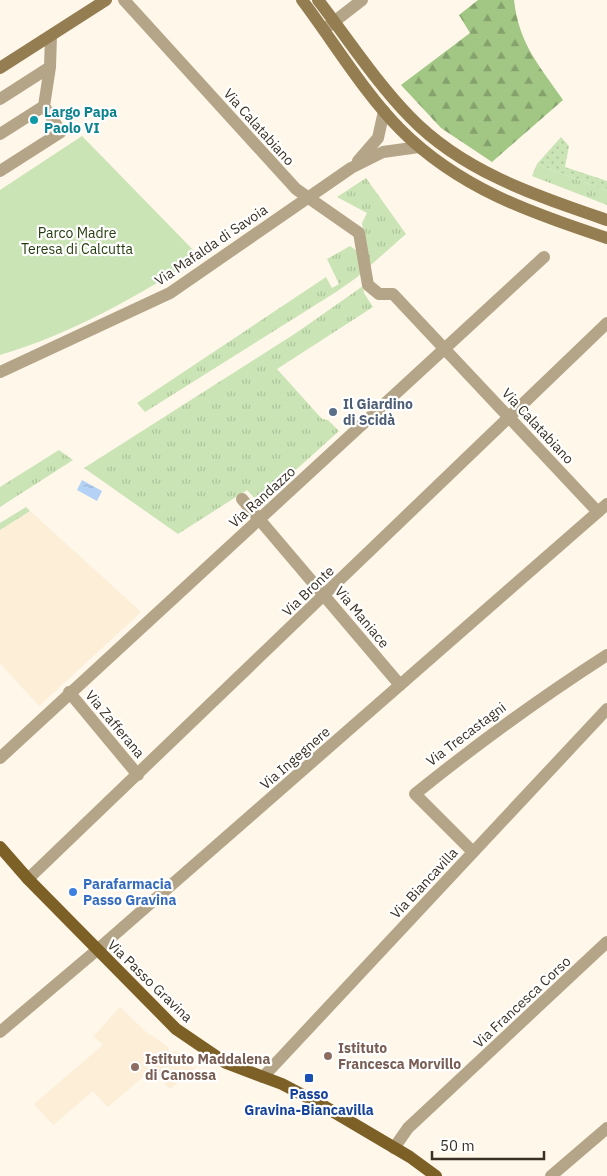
<svg xmlns="http://www.w3.org/2000/svg" width="607" height="1176" font-family="'IBM Plex Sans',sans-serif">
<defs>
<pattern id="grass-tufts" width="24" height="20" patternUnits="userSpaceOnUse" patternTransform="scale(1.25)"><rect width="24" height="20" fill="#cae4b5"/><path d="M3 7l-1-3M5 7V3M7 7l1-3M15 17l-1-3M17 17v-4M19 17l1-3" fill="none" stroke="#aec49c"/></pattern>
<pattern id="forest-firs" width="22" height="20" patternUnits="userSpaceOnUse" patternTransform="scale(1.25)"><rect width="22" height="20" fill="#a2c784"/><path d="M5 1l3.5 6h-7zM16 11l3.5 6h-7z" fill="#85a26c"/></pattern>
<pattern id="garden-dots" width="8" height="8" patternUnits="userSpaceOnUse" patternTransform="scale(1.25)"><rect width="8" height="8" fill="#cae4b5"/><path d="M2 2h.1M6 6h.1" fill="none" stroke="#aec49c" stroke-width="1.8" stroke-linecap="round"/></pattern>
<pattern id="water-ripples" width="26" height="14" patternUnits="userSpaceOnUse" patternTransform="scale(1.25)"><rect width="26" height="14" fill="#b3d2f5"/><path d="M2 4q2-2 4 0t4 0M15 11q2-2 4 0t4 0" fill="none" stroke="#9bb5d2"/></pattern>
</defs>
<rect width="100%" height="100%" fill="#fef7ea"/>
<path fill="#fceed7" d="M 30,511 L 141,612 L 39,706 L 0,663 L 0,530 Z
M 120,1007 L 146,1032 L 167,1046 L 170,1053 L 175,1051 L 190,1060 L 188,1063 L 192,1068 L 199,1065 L 170,1089 L 152,1069 L 108,1107 L 93,1091 L 53,1125 L 34,1104 L 103,1045 L 94,1036 Z"/>
<path fill="url(#grass-tufts)" d="M 537,164 L 607,191 L 607,205 L 532,176 Z
M 366,178 L 406,234 L 356,278 L 336,292 L 145,412 L 137,403 L 326,277 L 332,288 L 339,284 L 327,259 L 350,246 L 357,251 L 366,246 L 362,223 L 367,213 L 337,197 Z
M 363,286 L 364,293 L 373,307 L 277,369 L 322,419 L 328,420 L 339,431 L 259,503 L 247,490 L 178,534 L 84,468 L 296,333 Z
M 59,450 L 73,460 L 0,507 L 0,487 Z
M 26,507 L 30,511 L 0,530 L 0,523 Z"/>
<path fill="url(#forest-firs)" d="M 478,0 L 514,0 C 519,44 539,65 563,100 L 492,162 L 441,128 L 401,85 L 470,33 L 459,15 Z"/>
<path fill="#cae4b5" d="M 82,136 L 200,257 C 137,296 72,334 0,355 L 0,190 Z"/>
<path fill="url(#garden-dots)" d="M 561,137 L 569,146 L 565,167 L 607,181 L 607,191 L 537,164 Z"/>
<path fill="url(#water-ripples)" d="M 82,480 L 102,491 L 97,501 L 77,490 Z"/>
<g fill="none" stroke-linecap="round" stroke-linejoin="round">
<path stroke="#b5a588" stroke-width="12" d="M 124,0 L 296,189 L 359,233 L 368,285 L 379,294 L 393,294 L 598,512
M 326,28 L 362,0
M 0,99 L 50,67
M 0,134 L 44,106
M 358,161 L 378,138 L 384,111
M 0,171 L 61,132 L 44,106 L 50,67 L 51,36
M 0,372 L 170,293 L 351,168 L 383,152 L 419,147
M 242,499 L 400,685
M 69,692 L 138,775
M 0,758 L 544,257
M 473,852 L 415,794 C 477,744 540,698 607,655
M 28,879 L 607,323
M 263,1077 L 607,709
M 394,1148 L 408,1128 L 607,942
M 551,1176 L 607,1128"/>
<path stroke="#b5a588" stroke-width="12" d="M 0,1032 L 97,950 L 607,504"/>
<path stroke="#947d51" stroke-width="12" d="M 302,0 C 333,41 365,94 401,130 C 459,188 531,213 607,238
M 318,0 C 348,39 376,82 410,117 C 463,172 537,196 607,220
M 0,68 L 106,0"/>
<path stroke="#7c6026" stroke-width="12" d="M 0,847 L 28,879 L 176,1029 L 226,1063 L 282,1084 L 322,1105 L 410,1157 L 436,1176"/>
</g>
<circle fill="#0f9aa8" stroke="#fff" stroke-width="2" cx="34" cy="120" r="5"/>
<circle fill="#5c6f8a" stroke="#fff" stroke-width="2" cx="333" cy="412" r="5"/>
<circle fill="#3f7fe0" stroke="#fff" stroke-width="2" cx="73" cy="892" r="5"/>
<g fill="#8d6e63" stroke="#fff" stroke-width="2">
<circle cx="328" cy="1056" r="5"/>
<circle cx="135" cy="1067" r="5"/>
</g>
<rect fill="#1a4fb4" stroke="#fff" stroke-width="2" x="304" y="1073" width="10" height="10" rx="2.5"/>
<g text-anchor="middle" dominant-baseline="central" stroke-width="4.5" stroke-linejoin="round" paint-order="stroke">
<g font-size="14" font-weight="bold" fill="#0d838f" stroke="#fff" text-anchor="start">
<text x="44" y="112">Largo Papa<tspan x="44" dy="16">Paolo VI</tspan></text>
</g>
<g font-size="14" fill="#383024" stroke="#fff">
<text transform="translate(259 127) rotate(48)">Via Calatabiano</text>
<text transform="translate(211 245) rotate(-34)">Via Mafalda di Savoia</text>
<text transform="translate(538 426) rotate(47)">Via Calatabiano</text>
<text transform="translate(262 497) rotate(-42)">Via Randazzo</text>
<text transform="translate(308 591) rotate(-44)">Via Bronte</text>
<text transform="translate(362 617) rotate(50)">Via Maniace</text>
<text transform="translate(115 724) rotate(50)">Via Zafferana</text>
<text transform="translate(466 734) rotate(-37)">Via Trecastagni</text>
<text transform="translate(295 758) rotate(-41)">Via Ingegnere</text>
<text transform="translate(424 883) rotate(-47)">Via Biancavilla</text>
<text transform="translate(150 981) rotate(44)">Via Passo Gravina</text>
<text transform="translate(522 1002) rotate(-43)">Via Francesca Corso</text>
</g>
<g font-size="14" fill="#273e0f" stroke="#fff">
<text x="77" y="233">Parco Madre<tspan x="77" dy="16">Teresa di Calcutta</tspan></text>
</g>
<g font-size="14" font-weight="bold" fill="#4e5e75" stroke="#fff" text-anchor="start">
<text x="343" y="404">Il Giardino<tspan x="343" dy="16">di Scidà</tspan></text>
</g>
<g font-size="14" font-weight="bold" fill="#366cbe" stroke="#fff" text-anchor="start">
<text x="83" y="884">Parafarmacia<tspan x="83" dy="16">Passo Gravina</tspan></text>
</g>
<g font-size="14" font-weight="bold" fill="#785e54" stroke="#fff" text-anchor="start">
<text x="338" y="1048">Istituto<tspan x="338" dy="16">Francesca Morvillo</tspan></text>
<text x="145" y="1059">Istituto Maddalena<tspan x="145" dy="16">di Canossa</tspan></text>
</g>
<g font-size="14" font-weight="bold" fill="#164399" stroke="#fff">
<text x="309" y="1094">Passo<tspan x="309" dy="16">Gravina-Biancavilla</tspan></text>
</g>
</g>
<path d="M432 1151v8h112v-8" fill="none" stroke="#383024" stroke-width="2.5"/>
<text x="440" y="1151" font-size="15" fill="#383024" stroke="#ffffff" stroke-width="4" paint-order="stroke">50 m</text>
</svg>
